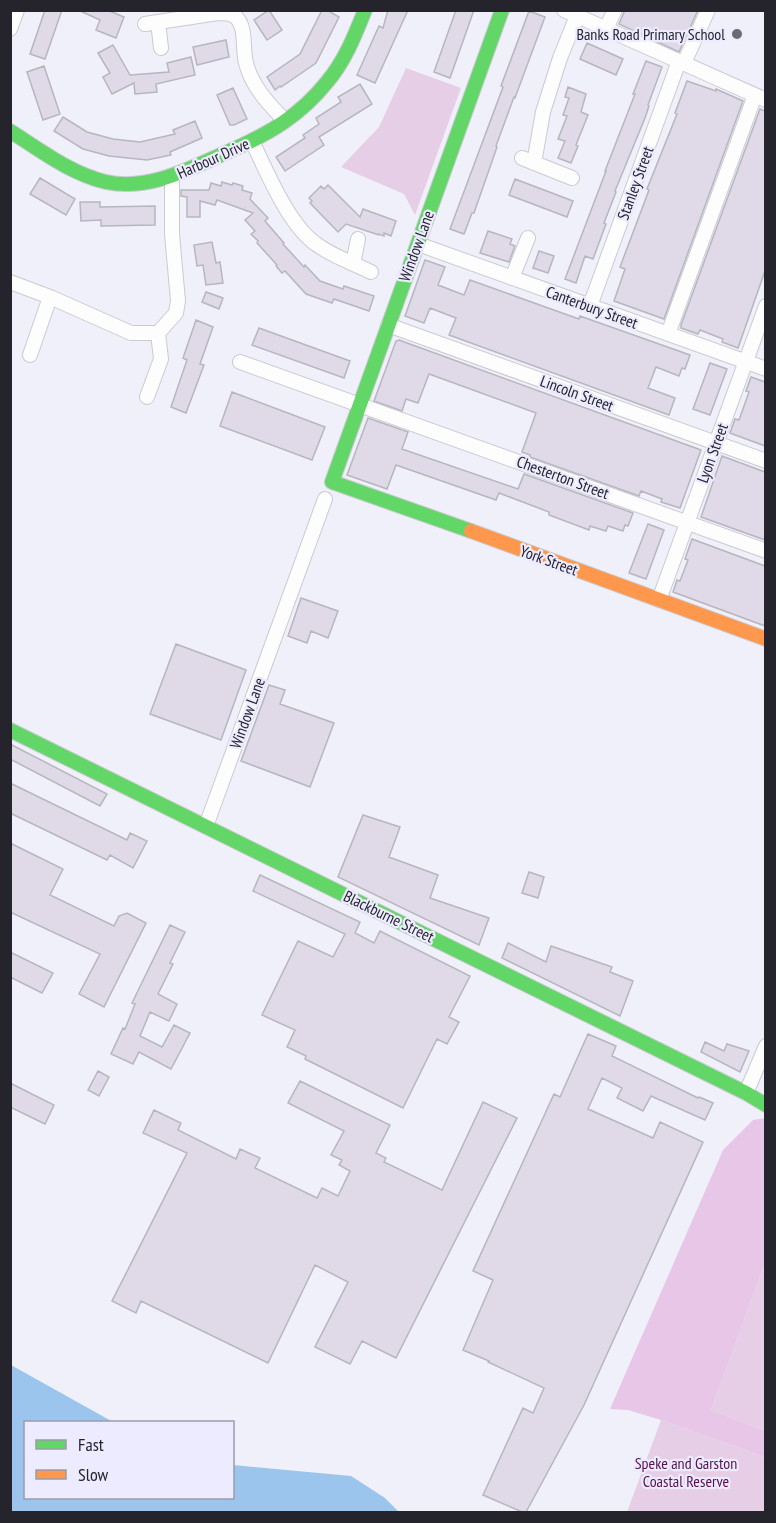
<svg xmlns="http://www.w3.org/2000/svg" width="776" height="1523" font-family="'PT Sans Narrow',sans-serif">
<rect width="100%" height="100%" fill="#f0f0fa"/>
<path fill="#e7cee7" d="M 406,68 L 461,88 L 415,215 L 404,194 L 341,167 L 379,127 Z
M 765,1263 L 765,1431 L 711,1410 Z
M 661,1420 L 765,1457 L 765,1512 L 627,1512 Z"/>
<path fill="#e8c6e7" d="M 765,1118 L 765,1263 L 711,1410 L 765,1431 L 765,1457 L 661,1420 L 628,1410 L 610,1409 L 723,1150 L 753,1120 Z"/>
<path fill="#9bc5ed" d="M 11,1365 L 113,1422 L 26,1422 L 26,1498 L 232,1498 L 233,1465 L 351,1476 L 385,1498 L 399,1512 L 11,1512 Z"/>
<path fill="#dfd9e8" stroke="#b7b6be" stroke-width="1.5" d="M 45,10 L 62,10 L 45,59 L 30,54 Z
M 78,10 L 107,10 L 124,17 L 116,38 L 96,30 L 100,20 Z
M 269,10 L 282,30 L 267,40 L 254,20 Z
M 322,10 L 327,10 L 339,17 L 316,63 L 281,87 L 280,86 L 275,90 L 267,77 L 300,54 Z
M 388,10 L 408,10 L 375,83 L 357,75 L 379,26 L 383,28 Z
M 456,10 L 474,10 L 450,78 L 434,72 Z
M 625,10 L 698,10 L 679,52 L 619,24 Z
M 529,11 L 545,17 L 515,98 L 514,97 L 496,146 L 497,147 L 474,213 L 472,213 L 464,234 L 450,229 L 503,87 L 501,86 Z
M 226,40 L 229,57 L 197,65 L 193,47 Z
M 587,43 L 623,59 L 616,75 L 580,59 Z
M 113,45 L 130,75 L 169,72 L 167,63 L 191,57 L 195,75 L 156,84 L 157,92 L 135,94 L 134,83 L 112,94 L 103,77 L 110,73 L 98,53 Z
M 646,61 L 662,67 L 648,105 L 649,106 L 645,118 L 615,191 L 616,192 L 604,223 L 606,224 L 593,259 L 585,256 L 576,283 L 565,279 L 606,171 L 605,171 L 635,94 L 633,94 Z
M 44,66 L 60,114 L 43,120 L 27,72 Z
M 687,81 L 716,91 L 716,89 L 743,101 L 664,319 L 614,301 L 625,269 L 620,267 L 649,190 L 647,189 L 677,114 L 675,113 Z
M 360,84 L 372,104 L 319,137 L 324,145 L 285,171 L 276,157 L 305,138 L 303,135 L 319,124 L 316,118 L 341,102 L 338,97 Z
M 568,87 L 586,94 L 581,112 L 588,115 L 576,145 L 578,146 L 571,163 L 558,158 L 565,141 L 558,139 L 567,116 L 563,115 L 569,98 L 565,97 Z
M 233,88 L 247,119 L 234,125 L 230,125 L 217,95 Z
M 760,109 L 765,111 L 765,271 L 738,348 L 722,342 L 723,339 L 700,330 L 698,334 L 681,328 L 681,325 Z
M 63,117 L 87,132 L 113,139 L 140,142 L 175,134 L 173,130 L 195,121 L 202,138 L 170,152 L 171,155 L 147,160 L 109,156 L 83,149 L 54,131 Z
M 40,178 L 75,199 L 66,215 L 30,194 Z
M 515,179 L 573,201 L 567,217 L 509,195 Z
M 222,182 L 232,185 L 233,183 L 243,186 L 242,190 L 252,193 L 250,199 L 268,218 L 265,221 L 284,243 L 283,244 L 304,267 L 305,265 L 320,281 L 343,289 L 344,286 L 374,296 L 369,311 L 334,299 L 332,303 L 306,294 L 285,271 L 282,273 L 276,266 L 277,265 L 257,243 L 258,241 L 251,234 L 255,231 L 245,220 L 253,213 L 217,200 L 215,205 L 200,201 L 200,217 L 187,217 L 187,197 L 181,196 L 181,190 L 209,190 L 211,183 L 221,186 Z
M 328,185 L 360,217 L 363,209 L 396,221 L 391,236 L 384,233 L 384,236 L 378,234 L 379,235 L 346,224 L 338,232 L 310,203 L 312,201 L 309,198 L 321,186 L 324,189 Z
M 80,202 L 100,202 L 100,207 L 155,206 L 155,225 L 101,226 L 101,220 L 81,221 Z
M 488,231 L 512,239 L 510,244 L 515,246 L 509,262 L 480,253 Z
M 212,242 L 216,263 L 220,262 L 223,283 L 206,285 L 203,265 L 197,266 L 194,245 Z
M 539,251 L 554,256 L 548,273 L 533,268 Z
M 425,260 L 445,267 L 438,285 L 464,295 L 470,280 L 579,319 L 580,316 L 690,355 L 685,369 L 682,368 L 679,376 L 656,367 L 648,388 L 675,398 L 669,415 L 449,335 L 456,318 L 430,308 L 424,323 L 405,316 Z
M 206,292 L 223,298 L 219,309 L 202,302 Z
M 196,320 L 213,327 L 200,364 L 204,365 L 186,413 L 171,407 L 187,360 L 183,358 Z
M 259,328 L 350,361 L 344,378 L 252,345 Z
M 399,340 L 701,450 L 680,508 L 661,502 L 662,499 L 641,491 L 639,496 L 530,457 L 530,455 L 522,452 L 536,413 L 440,378 L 429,374 L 418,403 L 406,399 L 402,411 L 374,401 L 396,341 Z
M 710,363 L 727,369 L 710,415 L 693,409 Z
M 751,377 L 765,382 L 765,446 L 730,433 L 735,419 L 739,420 L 749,392 L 746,391 Z
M 232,392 L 325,427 L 312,460 L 220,426 Z
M 368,418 L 408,432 L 402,449 L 518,489 L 524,474 L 633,513 L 628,526 L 625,525 L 623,531 L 608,526 L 606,531 L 590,526 L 589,530 L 549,515 L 549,512 L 499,493 L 496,500 L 396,465 L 387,489 L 347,475 Z
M 722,456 L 765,472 L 765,540 L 701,517 Z
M 648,524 L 664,530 L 646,579 L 629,573 Z
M 692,539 L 765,566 L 765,626 L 673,592 L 677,580 L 680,581 L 688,560 L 685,559 Z
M 301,598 L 338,611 L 328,638 L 311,631 L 307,643 L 288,636 Z
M 176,644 L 246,670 L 221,740 L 150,714 Z
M 269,685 L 285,690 L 280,704 L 334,723 L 310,787 L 241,761 Z
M 10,744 L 107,794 L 100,806 L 10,759 Z
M 10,783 L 127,840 L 130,833 L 147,841 L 133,868 L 110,855 L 107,860 L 10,813 Z
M 363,815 L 400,827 L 389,857 L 438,875 L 430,898 L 489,918 L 479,945 L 338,877 Z
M 10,843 L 63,869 L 50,895 L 114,926 L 119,916 L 127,913 L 146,923 L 104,1007 L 79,994 L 100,954 L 10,912 Z
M 529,872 L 544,877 L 538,898 L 522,893 Z
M 260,875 L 360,922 L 355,933 L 374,943 L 380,931 L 470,976 L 449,1017 L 459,1022 L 447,1044 L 437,1039 L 403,1108 L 305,1059 L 306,1056 L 287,1047 L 295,1030 L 262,1015 L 298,941 L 333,957 L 345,934 L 253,891 Z
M 170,925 L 185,932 L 170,963 L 173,964 L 158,994 L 177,1004 L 169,1021 L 150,1012 L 140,1036 L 162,1047 L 174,1025 L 190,1033 L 171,1069 L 139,1052 L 133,1064 L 111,1054 L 123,1028 L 125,1029 L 135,1004 L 132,1003 Z
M 508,943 L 546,962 L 551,946 L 612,967 L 610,972 L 633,981 L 620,1016 L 502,958 Z
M 10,952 L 53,973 L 42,993 L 10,977 Z
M 588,1034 L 616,1046 L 612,1056 L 698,1098 L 699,1097 L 713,1103 L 705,1120 L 651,1096 L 643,1111 L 617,1098 L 622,1088 L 602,1078 L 588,1109 L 653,1138 L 660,1122 L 703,1142 L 584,1405 L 526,1512 L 522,1512 L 483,1495 L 523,1408 L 533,1413 L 544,1388 L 488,1362 L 489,1361 L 463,1350 L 493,1280 L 473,1271 L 554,1094 L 560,1097 Z
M 705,1042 L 724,1051 L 727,1044 L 749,1051 L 740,1072 L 701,1052 Z
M 98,1071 L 109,1077 L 99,1096 L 88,1090 Z
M 300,1081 L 390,1125 L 376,1153 L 386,1158 L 384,1162 L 442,1190 L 483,1102 L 517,1118 L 396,1358 L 362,1341 L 350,1364 L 315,1347 L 348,1282 L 315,1265 L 268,1363 L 141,1301 L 136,1313 L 112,1301 L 187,1153 L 143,1133 L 154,1110 L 181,1123 L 178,1130 L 236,1159 L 240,1149 L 260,1158 L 255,1168 L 317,1198 L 322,1188 L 338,1196 L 350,1171 L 339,1165 L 342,1160 L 331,1155 L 344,1131 L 288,1103 Z
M 10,1083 L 54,1105 L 45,1124 L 10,1107 Z"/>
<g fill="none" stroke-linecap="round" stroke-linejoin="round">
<defs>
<path id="street" d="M 564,10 L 766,100
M 158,22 L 161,48
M 145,24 L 218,13 C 224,13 231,13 236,17 C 247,28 242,49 246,63 C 252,87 269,104 285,121
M 606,28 L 615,10
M 10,29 L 17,10
M 684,63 L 708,10
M 252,141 C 267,172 288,224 316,244 C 332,256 353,263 371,272
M 522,158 L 572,178
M 534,163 L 543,112 L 560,58 L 577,16
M 418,244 L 766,369
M 353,264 L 358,239
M 512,278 L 528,238
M 10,282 L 50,297 L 131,333 L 158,333 L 176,313 L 178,301 L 172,234 L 172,177
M 590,306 L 679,61
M 388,325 L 766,461
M 668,334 L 755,95
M 30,355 L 50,297
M 240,362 L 766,551
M 147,397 L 161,359 L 158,333
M 659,600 L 766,306
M 206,826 L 325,499
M 746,1093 L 766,1046"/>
<path id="fast" d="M 10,131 C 40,150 71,174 106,182 C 147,191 187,170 223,154 C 244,145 265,135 284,122 C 300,111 315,97 327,82 C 345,61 355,35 365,10
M 471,531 L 332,482 L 502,10
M 10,730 L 746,1093 L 766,1105"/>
<path id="slow" d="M 471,531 L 766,639"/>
</defs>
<use href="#street" stroke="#cacad1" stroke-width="16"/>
<use href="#fast" stroke="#cacad1" stroke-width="16"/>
<use href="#slow" stroke="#cacad1" stroke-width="16"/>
<use href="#street" stroke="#fdfdfe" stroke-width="14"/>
<use href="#fast" stroke="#63d668" stroke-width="14"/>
<use href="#slow" stroke="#ff974d" stroke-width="14"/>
</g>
<circle fill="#6c6b74" stroke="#ecebff" stroke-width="2" cx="737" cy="34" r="6"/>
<g text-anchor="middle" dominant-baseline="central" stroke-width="4.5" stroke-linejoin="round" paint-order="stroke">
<g font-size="16" fill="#25242c" stroke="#ecebff" text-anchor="end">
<text x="725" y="34">Banks Road Primary School</text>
</g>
<g font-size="16" fill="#25242c" stroke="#ecebff">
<text transform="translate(213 158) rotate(-24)">Harbour Drive</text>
<text transform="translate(635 183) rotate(-70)">Stanley Street</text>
<text transform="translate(416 246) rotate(-70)">Window Lane</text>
<text transform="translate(592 307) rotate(20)">Canterbury Street</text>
<text transform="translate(577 393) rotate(20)">Lincoln Street</text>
<text transform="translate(712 453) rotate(-70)">Lyon Street</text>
<text transform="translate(563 477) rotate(20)">Chesterton Street</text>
<text transform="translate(549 560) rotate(20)">York Street</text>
<text transform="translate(247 713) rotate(-70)">Window Lane</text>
<text transform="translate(389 916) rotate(26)">Blackburne Street</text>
</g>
<g font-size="16" fill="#570f50" stroke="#ecebff">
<text x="686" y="1463">Speke and Garston<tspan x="686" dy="18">Coastal Reserve</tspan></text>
</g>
</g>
<rect width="776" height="1523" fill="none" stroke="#25242c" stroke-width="24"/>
<rect x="24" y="1421" width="210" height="78" fill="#ecebff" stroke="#9c9bab" stroke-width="1.5"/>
<rect x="36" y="1440" width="30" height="9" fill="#63d668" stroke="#9c9bab" stroke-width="1.5"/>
<text x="78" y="1451" font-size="18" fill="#25242c">Fast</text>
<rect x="36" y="1470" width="30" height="9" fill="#ff974d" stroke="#9c9bab" stroke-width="1.5"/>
<text x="78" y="1481" font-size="18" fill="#25242c">Slow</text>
</svg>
